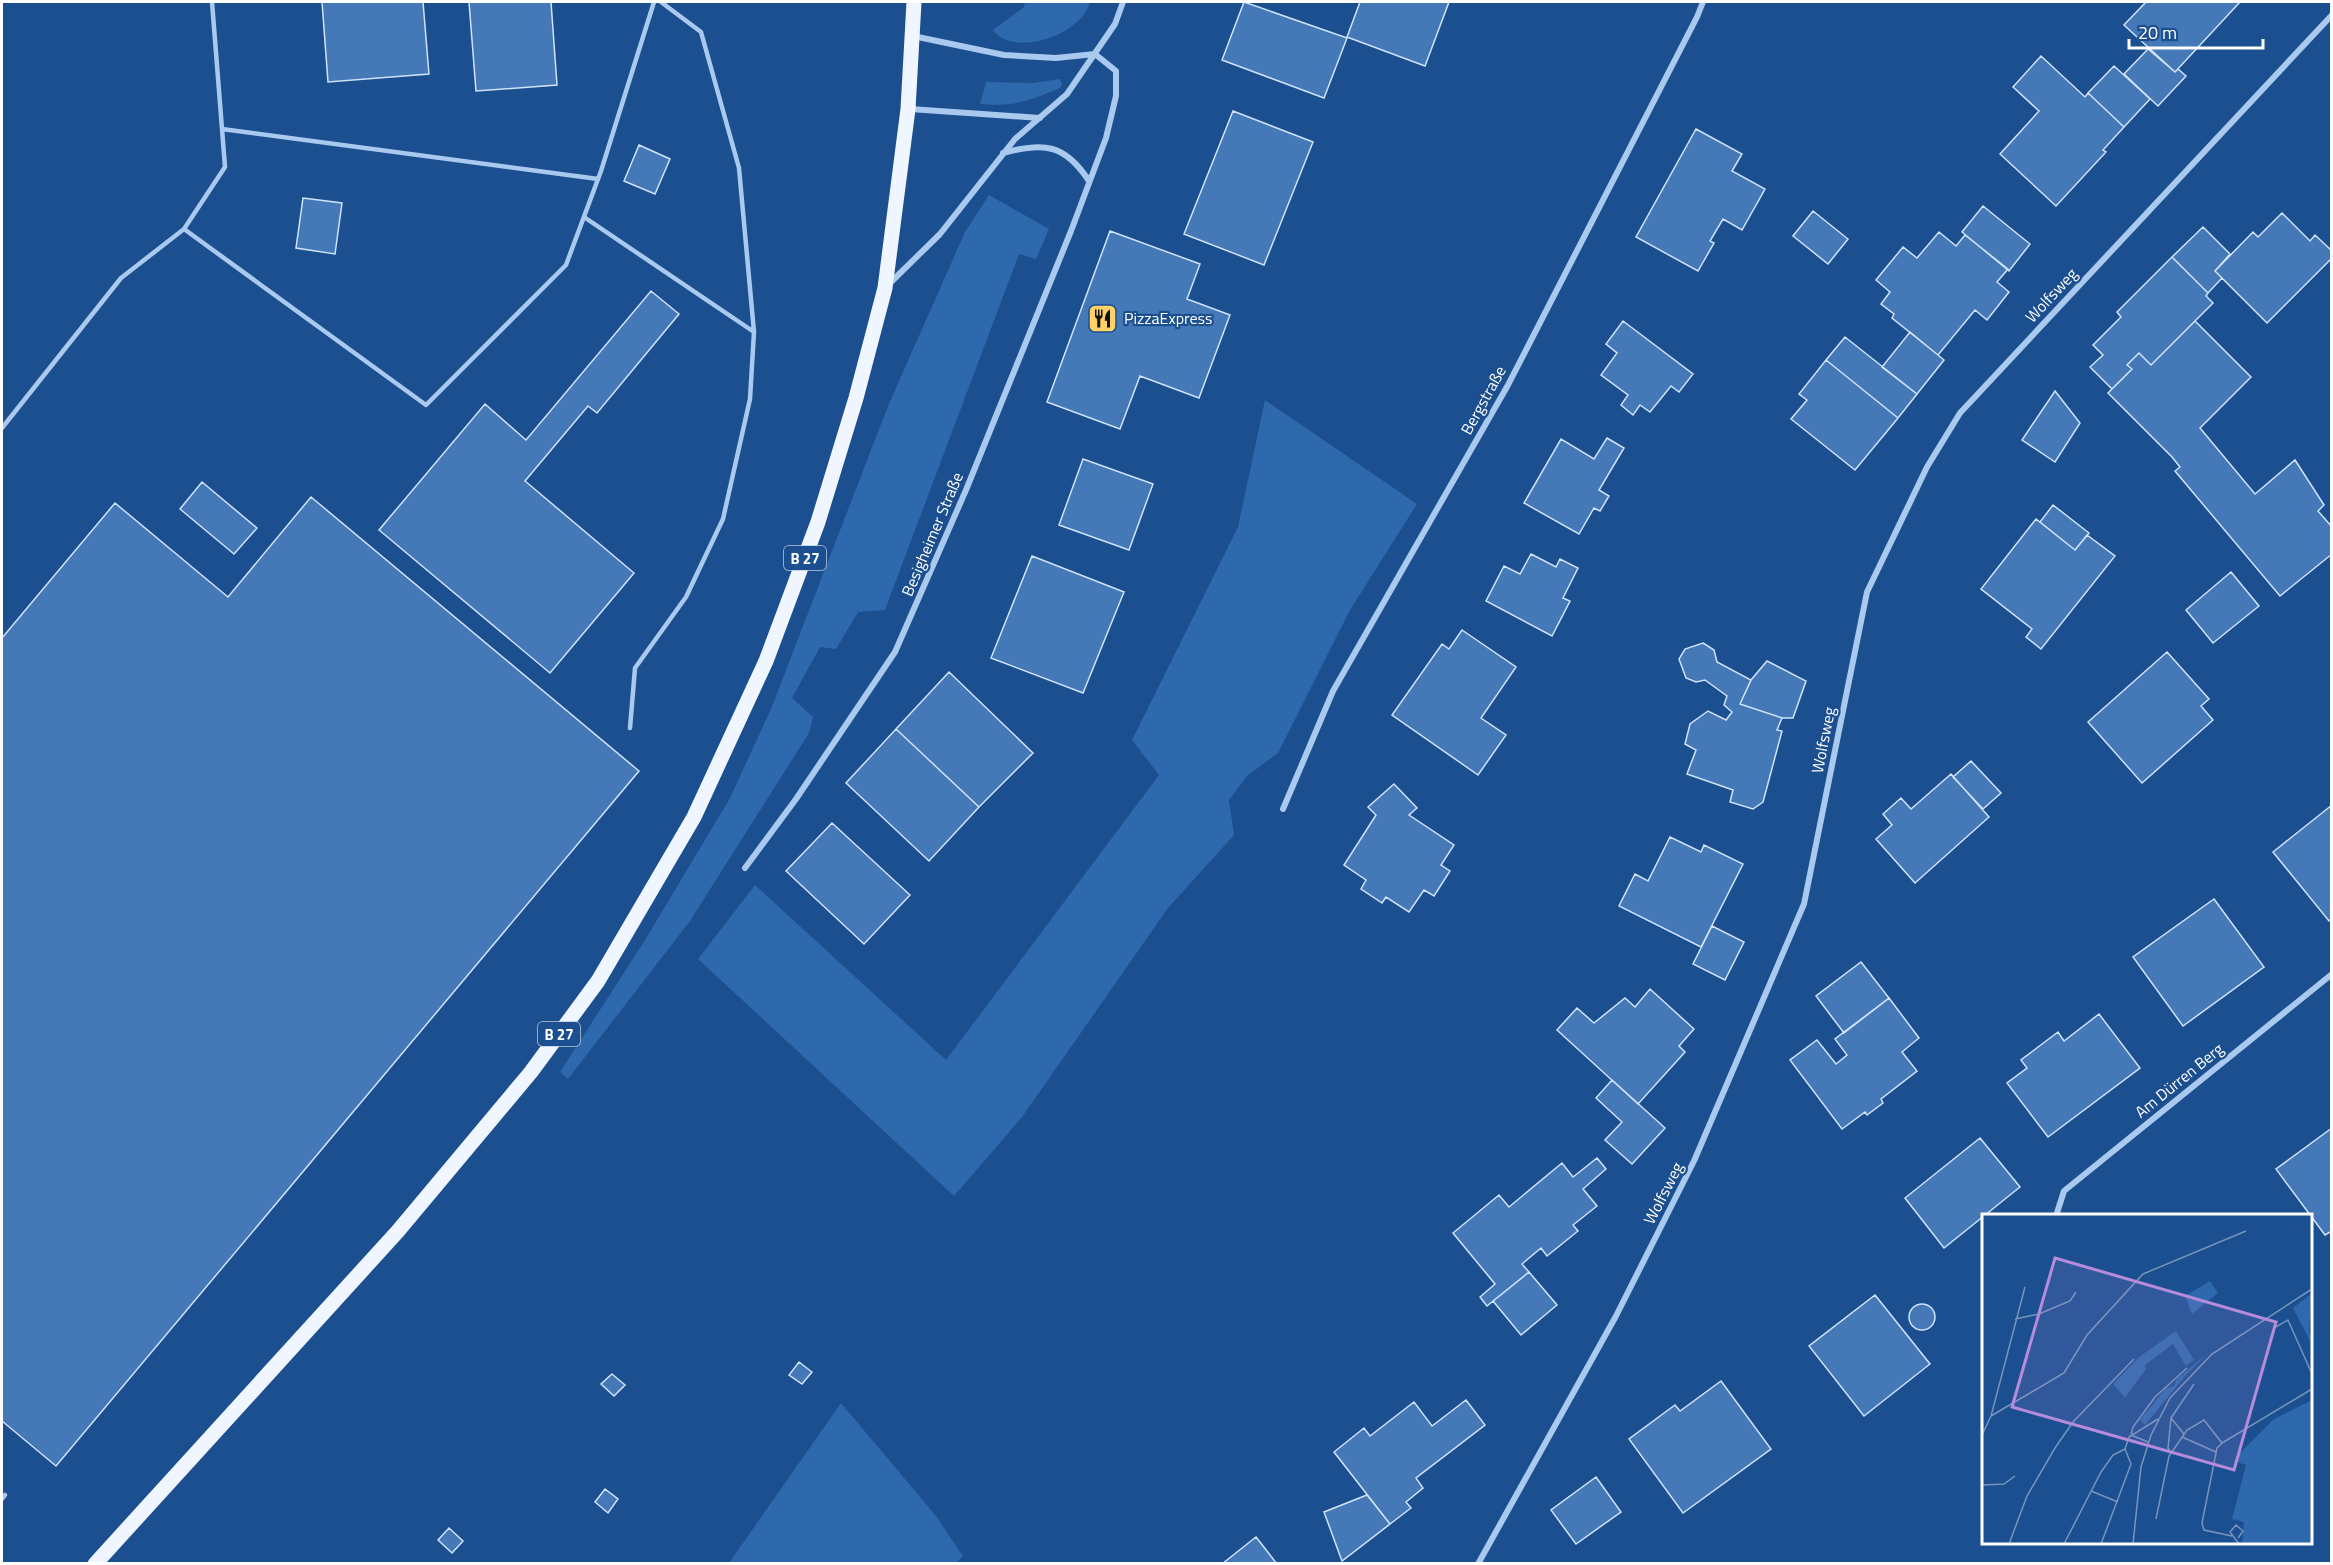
<svg xmlns="http://www.w3.org/2000/svg" width="2333" height="1565" font-family="'Titillium Web',sans-serif">
<rect width="100%" height="100%" fill="#1b4f8f"/>
<path fill="#2e69ad" d="M 1025,2 L 1090,2 C 1083,34 1014,59 993,30 L 1024,7 Z
M 1060,79 L 1062,85 L 1060,88 C 1030,101 1013,107 980,104 L 986,82 L 1032,83 Z
M 989,195 L 1049,229 L 1036,259 L 1019,254 L 885,610 L 858,612 L 836,649 L 820,647 L 792,698 L 813,717 L 809,733 L 690,921 L 568,1079 L 560,1072 L 645,940 L 730,798 L 771,709 L 888,406 L 965,232 Z
M 1265,400 L 1417,504 L 1350,610 L 1278,753 L 1247,776 L 1229,800 L 1234,835 L 1168,908 L 1022,1117 L 954,1196 L 698,959 L 755,885 L 946,1060 L 1159,775 L 1132,740 L 1238,527 Z
M 841,1403 L 936,1516 L 963,1556 L 956,1563 L 729,1563 Z"/>
<path fill="#4478b7" stroke="#cfe3fa" stroke-width="1.5" d="M 322,2 L 423,2 L 429,74 L 328,82 Z
M 469,2 L 551,2 L 557,85 L 476,91 Z
M 1244,2 L 1347,38 L 1324,98 L 1222,60 Z
M 1360,2 L 1449,2 L 1425,66 L 1347,37 Z
M 2146,2 L 2240,2 L 2175,72 L 2124,25 Z
M 2148,49 L 2175,72 L 2178,69 L 2186,76 L 2158,106 L 2124,74 Z
M 2041,56 L 2085,97 L 2088,93 L 2124,127 L 2103,150 L 2106,152 L 2056,206 L 2000,154 L 2039,111 L 2013,87 Z
M 2114,66 L 2150,99 L 2124,127 L 2088,93 Z
M 1233,111 L 1313,142 L 1264,265 L 1184,234 Z
M 1696,129 L 1742,154 L 1732,171 L 1765,189 L 1742,230 L 1723,219 L 1710,241 L 1714,243 L 1698,271 L 1636,237 Z
M 639,145 L 670,159 L 655,194 L 624,181 Z
M 303,198 L 342,203 L 335,254 L 296,248 Z
M 1983,206 L 2030,244 L 2009,271 L 1962,232 Z
M 1813,211 L 1848,239 L 1828,264 L 1793,236 Z
M 2282,213 L 2310,241 L 2315,235 L 2332,251 L 2332,258 L 2267,323 L 2215,271 L 2253,232 L 2258,237 Z
M 2203,227 L 2230,254 L 2215,271 L 2222,278 L 2208,293 L 2172,257 Z
M 1110,231 L 1200,264 L 1187,299 L 1230,315 L 1199,398 L 1140,376 L 1120,429 L 1047,402 Z
M 1939,232 L 1956,246 L 1965,235 L 2008,269 L 1997,282 L 2009,292 L 1987,320 L 1975,310 L 1938,355 L 1892,318 L 1894,314 L 1881,304 L 1890,292 L 1876,280 L 1903,247 L 1917,258 Z
M 2172,257 L 2208,293 L 2206,296 L 2213,303 L 2151,365 L 2139,353 L 2127,365 L 2132,369 L 2112,389 L 2090,367 L 2103,355 L 2093,345 L 2121,317 L 2117,312 Z
M 651,291 L 679,314 L 597,413 L 588,406 L 525,481 L 634,573 L 550,673 L 379,530 L 485,404 L 526,440 Z
M 1623,321 L 1693,374 L 1679,392 L 1671,386 L 1650,412 L 1640,405 L 1633,415 L 1621,405 L 1628,395 L 1601,375 L 1617,353 L 1606,344 Z
M 2195,321 L 2251,377 L 2200,428 L 2255,494 L 2295,460 L 2324,505 L 2318,511 L 2332,527 L 2332,554 L 2280,596 L 2175,471 L 2180,467 L 2172,457 L 2108,393 L 2132,369 L 2127,365 L 2139,353 L 2151,365 Z
M 1910,332 L 1944,360 L 1917,394 L 1882,367 Z
M 1845,337 L 1917,394 L 1898,418 L 1826,360 Z
M 1826,360 L 1898,418 L 1855,470 L 1791,419 L 1807,400 L 1799,394 Z
M 2055,391 L 2080,423 L 2055,462 L 2022,440 Z
M 1607,438 L 1624,448 L 1599,490 L 1609,496 L 1600,511 L 1594,508 L 1579,534 L 1524,503 L 1561,439 L 1594,459 Z
M 1083,459 L 1153,484 L 1129,550 L 1059,525 Z
M 202,482 L 257,528 L 234,554 L 180,509 Z
M 311,497 L 639,771 L 56,1466 L 2,1421 L 2,638 L 115,503 L 228,597 Z
M 2053,505 L 2089,533 L 2075,550 L 2040,522 Z
M 2036,519 L 2075,550 L 2087,535 L 2115,556 L 2041,649 L 2026,637 L 2032,629 L 1981,589 Z
M 1531,554 L 1556,567 L 1560,559 L 1578,568 L 1563,598 L 1570,601 L 1552,636 L 1486,601 L 1504,566 L 1520,574 Z
M 1032,556 L 1124,592 L 1083,693 L 991,658 Z
M 2231,572 L 2259,606 L 2213,643 L 2186,610 Z
M 1462,630 L 1516,667 L 1481,718 L 1506,735 L 1478,775 L 1392,715 L 1442,644 L 1449,649 Z
M 1703,643 L 1714,650 L 1717,662 L 1751,680 L 1740,704 L 1782,718 L 1777,730 L 1782,731 L 1763,802 L 1753,809 L 1730,802 L 1733,790 L 1687,774 L 1696,750 L 1685,744 L 1690,724 L 1708,711 L 1726,720 L 1732,712 L 1724,705 L 1727,696 L 1705,680 L 1696,682 L 1686,678 L 1679,659 L 1685,649 Z
M 2167,652 L 2209,699 L 2201,706 L 2213,720 L 2142,783 L 2088,722 Z
M 1767,661 L 1806,681 L 1793,718 L 1782,718 L 1740,704 L 1751,680 Z
M 949,672 L 1033,753 L 979,807 L 896,729 Z
M 896,729 L 979,807 L 929,861 L 846,783 Z
M 1971,761 L 2001,793 L 1983,809 L 1953,777 Z
M 1951,774 L 1989,817 L 1915,883 L 1876,839 L 1892,825 L 1883,814 L 1901,798 L 1911,809 Z
M 1394,784 L 1417,808 L 1409,815 L 1454,845 L 1441,865 L 1450,871 L 1434,896 L 1424,890 L 1409,912 L 1386,897 L 1382,903 L 1361,889 L 1366,880 L 1344,865 L 1376,815 L 1368,807 Z
M 2332,805 L 2332,918 L 2329,921 L 2273,852 Z
M 832,823 L 910,895 L 864,944 L 786,871 Z
M 1670,837 L 1701,852 L 1704,845 L 1743,864 L 1701,947 L 1619,906 L 1635,874 L 1648,881 Z
M 2214,899 L 2264,967 L 2183,1026 L 2133,957 Z
M 1712,926 L 1744,942 L 1725,980 L 1693,964 Z
M 1861,962 L 1889,998 L 1844,1033 L 1816,996 Z
M 1650,989 L 1694,1029 L 1679,1046 L 1685,1052 L 1638,1104 L 1557,1030 L 1577,1008 L 1594,1023 L 1625,998 L 1635,1007 Z
M 1889,998 L 1919,1038 L 1902,1052 L 1917,1071 L 1881,1099 L 1883,1103 L 1867,1115 L 1865,1112 L 1842,1129 L 1790,1060 L 1817,1040 L 1836,1064 L 1847,1055 L 1835,1039 Z
M 2099,1014 L 2140,1068 L 2048,1137 L 2007,1083 L 2027,1068 L 2021,1060 L 2058,1032 L 2064,1041 Z
M 1612,1080 L 1665,1128 L 1632,1164 L 1605,1140 L 1622,1122 L 1596,1098 Z
M 2332,1128 L 2332,1231 L 2325,1235 L 2276,1169 Z
M 1980,1138 L 2020,1187 L 1944,1248 L 1905,1198 Z
M 1597,1158 L 1606,1169 L 1583,1189 L 1597,1206 L 1573,1225 L 1578,1231 L 1547,1256 L 1541,1248 L 1522,1264 L 1529,1272 L 1487,1306 L 1480,1297 L 1495,1284 L 1453,1233 L 1499,1195 L 1509,1207 L 1562,1163 L 1573,1177 Z
M 1529,1272 L 1557,1305 L 1521,1335 L 1493,1301 Z
M 1875,1295 L 1930,1364 L 1864,1416 L 1809,1346 Z
M1909 1317a13 13 0 1 1 26 0a13 13 0 1 1-26 0Z
M 799,1362 L 812,1372 L 802,1384 L 789,1375 Z
M 612,1374 L 625,1385 L 614,1396 L 601,1384 Z
M 1721,1381 L 1771,1449 L 1683,1513 L 1629,1439 L 1675,1405 L 1680,1411 Z
M 1466,1400 L 1485,1425 L 1416,1478 L 1423,1488 L 1406,1502 L 1411,1508 L 1390,1524 L 1334,1452 L 1364,1428 L 1370,1436 L 1414,1402 L 1432,1426 Z
M 1596,1477 L 1621,1512 L 1576,1544 L 1551,1510 Z
M 605,1489 L 618,1499 L 608,1513 L 595,1502 Z
M 1367,1495 L 1390,1524 L 1342,1561 L 1324,1512 Z
M 449,1528 L 463,1541 L 452,1553 L 438,1540 Z
M 1256,1537 L 1277,1564 L 1222,1564 Z"/>
<g fill="none" stroke-linecap="round" stroke-linejoin="round">
<path stroke="#a9c9ee" stroke-width="4.5" d="M 212,2 L 225,167 L 184,229 L 426,405 L 566,265 L 601,171 L 654,2
M 661,2 L 701,32 L 739,168 L 754,332
M 222,129 L 598,179
M 584,217 L 754,332 L 750,399 L 723,519 L 686,597 L 635,668 L 630,728
M 2,428 L 121,278 L 184,229
M 2,1499 L 5,1495"/>
<path stroke="#a9c9ee" stroke-width="6" d="M 910,109 L 1040,118
M 1003,153 C 1044,142 1065,144 1089,181
M 890,283 L 940,234 L 1015,139 L 1067,94 L 1115,24 L 1123,2
M 1283,809 L 1333,691 L 1508,385 L 1697,17 L 1703,2
M 745,868 L 796,799 L 895,652 L 966,490 L 1071,231 L 1106,138 L 1116,96 L 1116,71 L 1095,54 L 1056,58 L 1004,55 L 913,36
M 2056,1216 L 2064,1191 L 2332,974
M 1478,1564 L 1616,1316 L 1694,1161 L 1804,904 L 1867,592 L 1927,467 L 1960,413 L 2332,15"/>
<path stroke="#f0f6ff" stroke-width="15" d="M 95,1564 L 398,1231 L 531,1072 L 598,981 L 694,817 L 766,661 L 818,522 L 856,398 L 885,288 L 908,109 L 914,2"/>
</g>
<defs>
<symbol id="restaurant-square" viewBox="-11 -11 22 22"><rect x="-9" y="-9" width="18" height="18" rx="4" fill="#ffd166" stroke="#1b4f8f"/><path d="M-5-6h1v4h1v-4h1v4h1v-4h1v5L-1.5 .5V6h-2V.5L-5-1ZM5-6V6H3V1.5H1.5Q1.5-4 5-6Z" fill="#111"/></symbol>
</defs>
<g fill-rule="evenodd">
<use href="#restaurant-square" x="1086" y="302" width="33" height="33"/>
</g>
<g text-anchor="middle" dominant-baseline="central" stroke-width="4.5" stroke-linejoin="round" paint-order="stroke">
<g fill="#1b4f8f" stroke="#bbcadd" stroke-width="1.5">
<rect x="784" y="546" width="42" height="24" rx="4.5"/>
<rect x="538" y="1022" width="42" height="24" rx="4.5"/>
</g>
<g font-size="15" font-weight="bold" fill="#fff">
<text x="805" y="558">B 27</text>
<text x="559" y="1034">B 27</text>
</g>
<g font-size="16" fill="#fff" stroke="#1b4f8f">
<text transform="translate(2051 295) rotate(-47)">Wolfsweg</text>
<text transform="translate(1483 400) rotate(-61)">Bergstraße</text>
<text transform="translate(932 534) rotate(-67)">Besigheimer Straße</text>
<text transform="translate(1823 740) rotate(-79)">Wolfsweg</text>
<text transform="translate(2179 1080) rotate(-39)">Am Dürren Berg</text>
<text transform="translate(1663 1193) rotate(-63)">Wolfsweg</text>
</g>
<g font-size="16" fill="#fff" stroke="#1b4f8f" text-anchor="start">
<text x="1124" y="318">PizzaExpress</text>
</g>
</g>
<g transform="translate(1982 1214)">
<rect width="330" height="330" fill="#1b4f8f"/>
<path d="M 228,67 L 236,79 L 210,100 L 203,82 ZM 330,79 L 327,116 L 330,131 L 311,94 ZM 194,117 L 212,146 L 204,152 L 191,130 L 163,151 L 164,155 L 143,184 L 131,170 L 157,143 ZM 227,138 L 204,161 L 163,211 L 158,206 L 184,174 L 192,172 L 195,165 ZM 330,186 L 330,330 L 260,330 L 262,308 L 250,305 L 264,251 L 255,248 L 256,241 L 292,205 Z" fill="#2e69ad"/>
<path fill="none" stroke="#7695bc" stroke-width="1.5" d="M 33,105 L 57,100 L 88,87 L 94,78M 292,114 L 306,106 L 330,160M 9,202 L 82,159 L 105,121 L 161,60 L 264,17M 189,204 L 186,234 L 189,239M 202,220 L 189,204 L 212,170M 0,221 L 9,202 L 43,73M 149,221 L 151,213 L 173,183 L 205,154M 149,221 L 166,228M 200,223 L 234,238M 240,229 L 330,175M 143,235 L 147,223 L 176,205M 0,271 L 22,270 L 33,262M 109,277 L 136,288M 174,305 L 187,242 L 205,216 L 222,206 L 240,229 L 235,234 L 220,309 L 222,316 L 250,322M 256,324 L 261,317 L 254,311 L 248,318 L 257,330M 27,330 L 45,282 L 73,234 L 91,208 L 152,145M 82,330 L 119,258 L 131,241 L 143,235M 119,330 L 149,250 L 143,235M 151,330 L 159,253 L 169,221 L 188,184 L 230,140 L 330,75"/>
<path fill="#b68bdc" fill-opacity="0.15" stroke="#b68bdc" stroke-width="3" d="M 73,44 L 294,108 L 252,256 L 30,193 Z"/>
<rect width="330" height="330" fill="none" stroke="#fff" stroke-width="3"/>
</g>
<rect width="2333" height="1565" fill="none" stroke="#ffffff" stroke-width="6"/>
<path d="M2129 39v9h134v-9" fill="none" stroke="#ffffff" stroke-width="3"/>
<text x="2138" y="39" font-size="18" fill="#ffffff" stroke="#1b4f8f" stroke-width="4.5" paint-order="stroke">20 m</text>
</svg>
